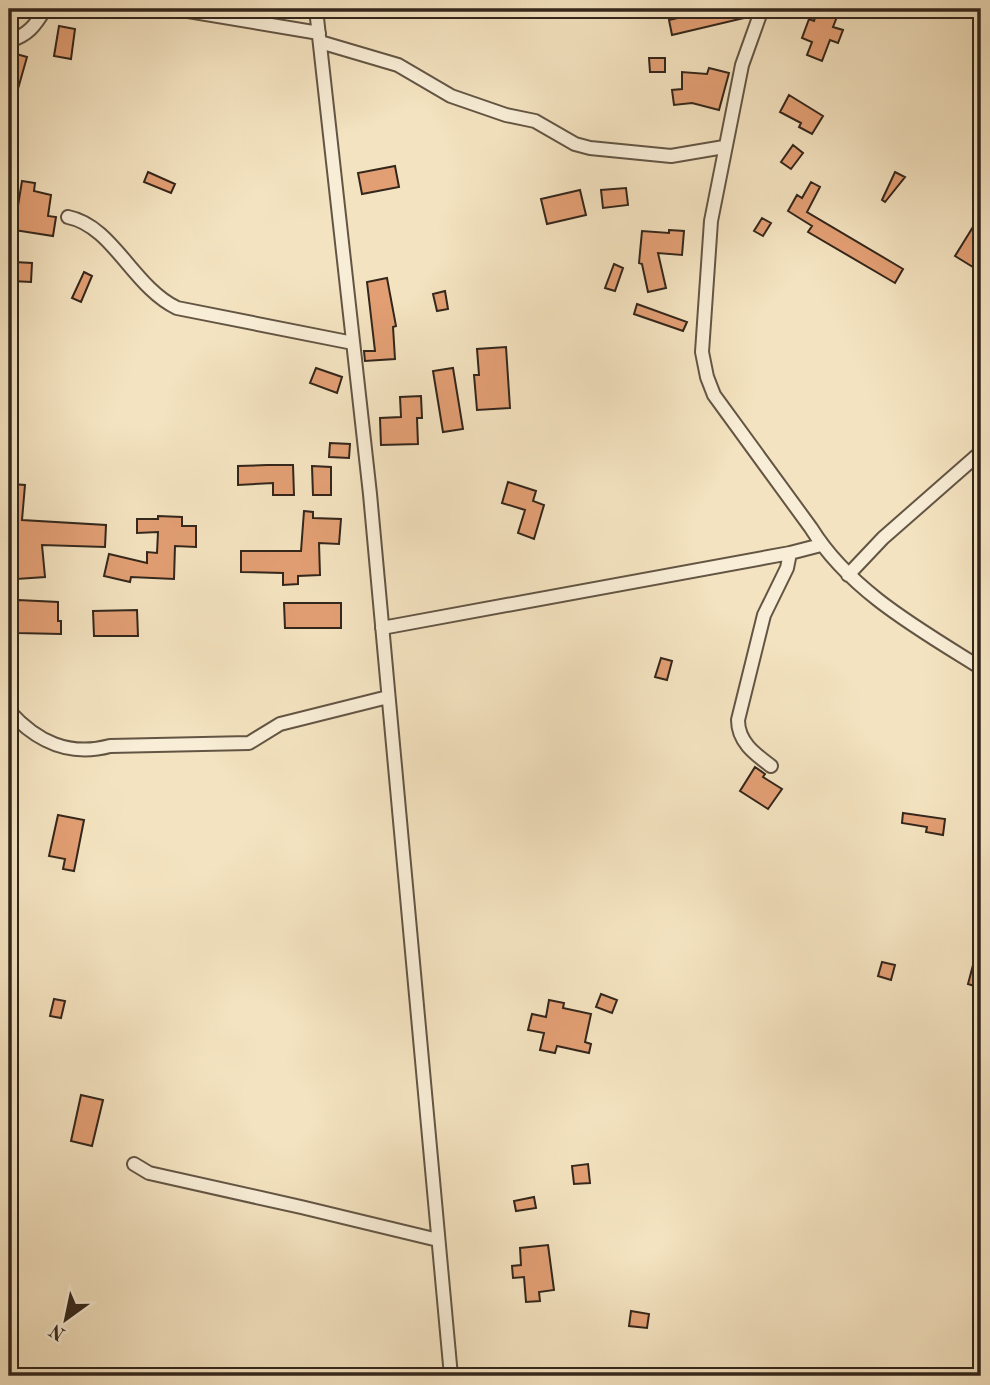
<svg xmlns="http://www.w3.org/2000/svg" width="990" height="1385" font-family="'Old Standard TT',serif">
<rect width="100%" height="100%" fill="#f4e3c0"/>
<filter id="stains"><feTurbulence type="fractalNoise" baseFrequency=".00286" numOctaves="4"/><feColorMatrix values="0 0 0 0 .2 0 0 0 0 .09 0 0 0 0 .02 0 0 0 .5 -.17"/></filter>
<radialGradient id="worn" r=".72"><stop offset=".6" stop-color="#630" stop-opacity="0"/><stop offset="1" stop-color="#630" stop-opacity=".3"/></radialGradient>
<path fill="#e39f74" stroke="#33261b" stroke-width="2" d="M 717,9 L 742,9 L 744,18 L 672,35 L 669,20 Z
M 818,9 L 840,9 L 833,27 L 843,30 L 838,43 L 830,40 L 822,61 L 807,55 L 812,42 L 802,38 L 809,19 L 814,21 Z
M 59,26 L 75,29 L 71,59 L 54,56 Z
M 9,52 L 27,57 L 12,110 L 9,109 Z
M 649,58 L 665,58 L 665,72 L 650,72 Z
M 709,68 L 729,73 L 719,110 L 692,103 L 674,105 L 672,90 L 682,89 L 682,72 L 707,74 Z
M 789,95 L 823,116 L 812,134 L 799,127 L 801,123 L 780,112 Z
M 793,145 L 803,153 L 791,169 L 781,162 Z
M 395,166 L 399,187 L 362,194 L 358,173 Z
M 148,172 L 175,184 L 171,193 L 144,182 Z
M 895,172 L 905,177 L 885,202 L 882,200 Z
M 22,181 L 35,183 L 34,191 L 51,195 L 48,216 L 56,217 L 53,236 L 14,230 Z
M 811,182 L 820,187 L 807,212 L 903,269 L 895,283 L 808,232 L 812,226 L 788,211 L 797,195 L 802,198 Z
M 626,188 L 628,205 L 603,208 L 601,190 Z
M 580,190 L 586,215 L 547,224 L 541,199 Z
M 981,214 L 981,272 L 955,256 Z
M 762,218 L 771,223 L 763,236 L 754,231 Z
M 669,230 L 684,231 L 682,255 L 658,253 L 666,288 L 648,292 L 642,264 L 639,263 L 642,231 L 669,233 Z
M 14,262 L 32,263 L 31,282 L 12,281 Z
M 614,264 L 623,268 L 615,291 L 605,288 Z
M 84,272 L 92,276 L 81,302 L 72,298 Z
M 387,278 L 396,326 L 393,327 L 395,359 L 365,361 L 364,351 L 375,351 L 367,282 Z
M 445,291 L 448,309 L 437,311 L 433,294 Z
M 637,304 L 687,322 L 683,331 L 634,314 Z
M 506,347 L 510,408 L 477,410 L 474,375 L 479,375 L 477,349 Z
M 316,368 L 342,377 L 337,393 L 310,383 Z
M 453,368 L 463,429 L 443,432 L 433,371 Z
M 421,396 L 422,418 L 417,418 L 418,444 L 381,445 L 380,418 L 401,417 L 400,397 Z
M 330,443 L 350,444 L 349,458 L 329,457 Z
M 267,465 L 293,465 L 294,495 L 273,495 L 273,483 L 238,485 L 238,466 Z
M 312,466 L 331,467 L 331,495 L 313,495 Z
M 508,482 L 536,491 L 533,501 L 544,505 L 534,539 L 518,533 L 525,510 L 502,503 Z
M 12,484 L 25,485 L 22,520 L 106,525 L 105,547 L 42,545 L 45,577 L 17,579 L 13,543 L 11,543 Z
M 304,511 L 313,512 L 313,518 L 341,519 L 339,544 L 319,543 L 320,575 L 298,576 L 298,584 L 283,585 L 283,573 L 241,572 L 241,551 L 301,551 Z
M 158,516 L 182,517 L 182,526 L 196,526 L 196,547 L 175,546 L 174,579 L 131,577 L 130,582 L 104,576 L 109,554 L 147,563 L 147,552 L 157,553 L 158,532 L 137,533 L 137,519 L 158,519 Z
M 18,600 L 58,602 L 58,621 L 61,621 L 61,634 L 17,633 Z
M 284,603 L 341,603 L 341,628 L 285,628 Z
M 137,610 L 138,636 L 94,636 L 93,611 Z
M 661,658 L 672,661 L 667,680 L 655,677 Z
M 755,767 L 765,774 L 763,777 L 782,789 L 768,809 L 740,791 Z
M 903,813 L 945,819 L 943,835 L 926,832 L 927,827 L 902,823 Z
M 58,815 L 84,820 L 74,871 L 63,869 L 65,859 L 49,856 Z
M 978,946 L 981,946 L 981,988 L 968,984 Z
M 882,962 L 895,965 L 891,980 L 878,976 Z
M 601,994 L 617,1000 L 612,1013 L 596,1007 Z
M 54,999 L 65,1001 L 61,1018 L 50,1016 Z
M 549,1000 L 564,1003 L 563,1008 L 591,1014 L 585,1042 L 591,1044 L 589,1053 L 557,1046 L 555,1053 L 540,1050 L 544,1033 L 528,1030 L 532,1014 L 546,1017 Z
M 81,1095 L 103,1100 L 92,1146 L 71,1141 Z
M 588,1164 L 590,1183 L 574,1184 L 572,1166 Z
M 534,1197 L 536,1208 L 516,1211 L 514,1201 Z
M 548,1245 L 554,1290 L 539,1292 L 540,1301 L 526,1302 L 524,1277 L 513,1278 L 512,1266 L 521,1265 L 520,1248 Z
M 631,1311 L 649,1314 L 647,1328 L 629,1326 Z"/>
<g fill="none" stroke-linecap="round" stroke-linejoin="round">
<defs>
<path id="minor" d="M 176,9 L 319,33
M 316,9 L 370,494 L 451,1376
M 762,9 L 742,65 L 711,221 L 702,352 L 707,377 L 714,395 L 811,528 C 850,591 919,629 981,668
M 9,41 C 28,35 35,26 45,9
M 320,42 L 398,65 L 451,96 L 506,115 L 535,121 L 575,144 L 590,148 L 671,156 L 724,147
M 68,217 C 113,226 133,287 177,308 L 353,343
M 848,575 L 883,538 L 981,452
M 382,628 L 790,553 L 821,545
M 9,711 C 37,742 69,757 110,746 L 249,743 L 280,724 L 388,697
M 771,766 C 755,754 738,742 738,720 L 764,615 L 787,568 L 790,553
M 134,1164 L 149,1173 L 301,1207 L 438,1240"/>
</defs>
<use href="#minor" stroke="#635544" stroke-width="16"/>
<use href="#minor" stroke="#f8edd6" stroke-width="12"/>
</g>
<rect width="990" height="1385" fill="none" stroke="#f4e3c0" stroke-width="35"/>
<rect x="10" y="10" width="969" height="1364" fill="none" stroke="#33261b" stroke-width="3.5"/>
<rect x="18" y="18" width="955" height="1350" fill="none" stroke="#33261b" stroke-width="2"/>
<g transform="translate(66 1319) rotate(213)" stroke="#f8edd6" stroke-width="5" paint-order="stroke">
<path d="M0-5L12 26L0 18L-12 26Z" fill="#33261b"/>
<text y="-10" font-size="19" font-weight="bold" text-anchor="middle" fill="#33261b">N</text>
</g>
<rect width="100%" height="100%" filter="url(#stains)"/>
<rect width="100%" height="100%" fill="url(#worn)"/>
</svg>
